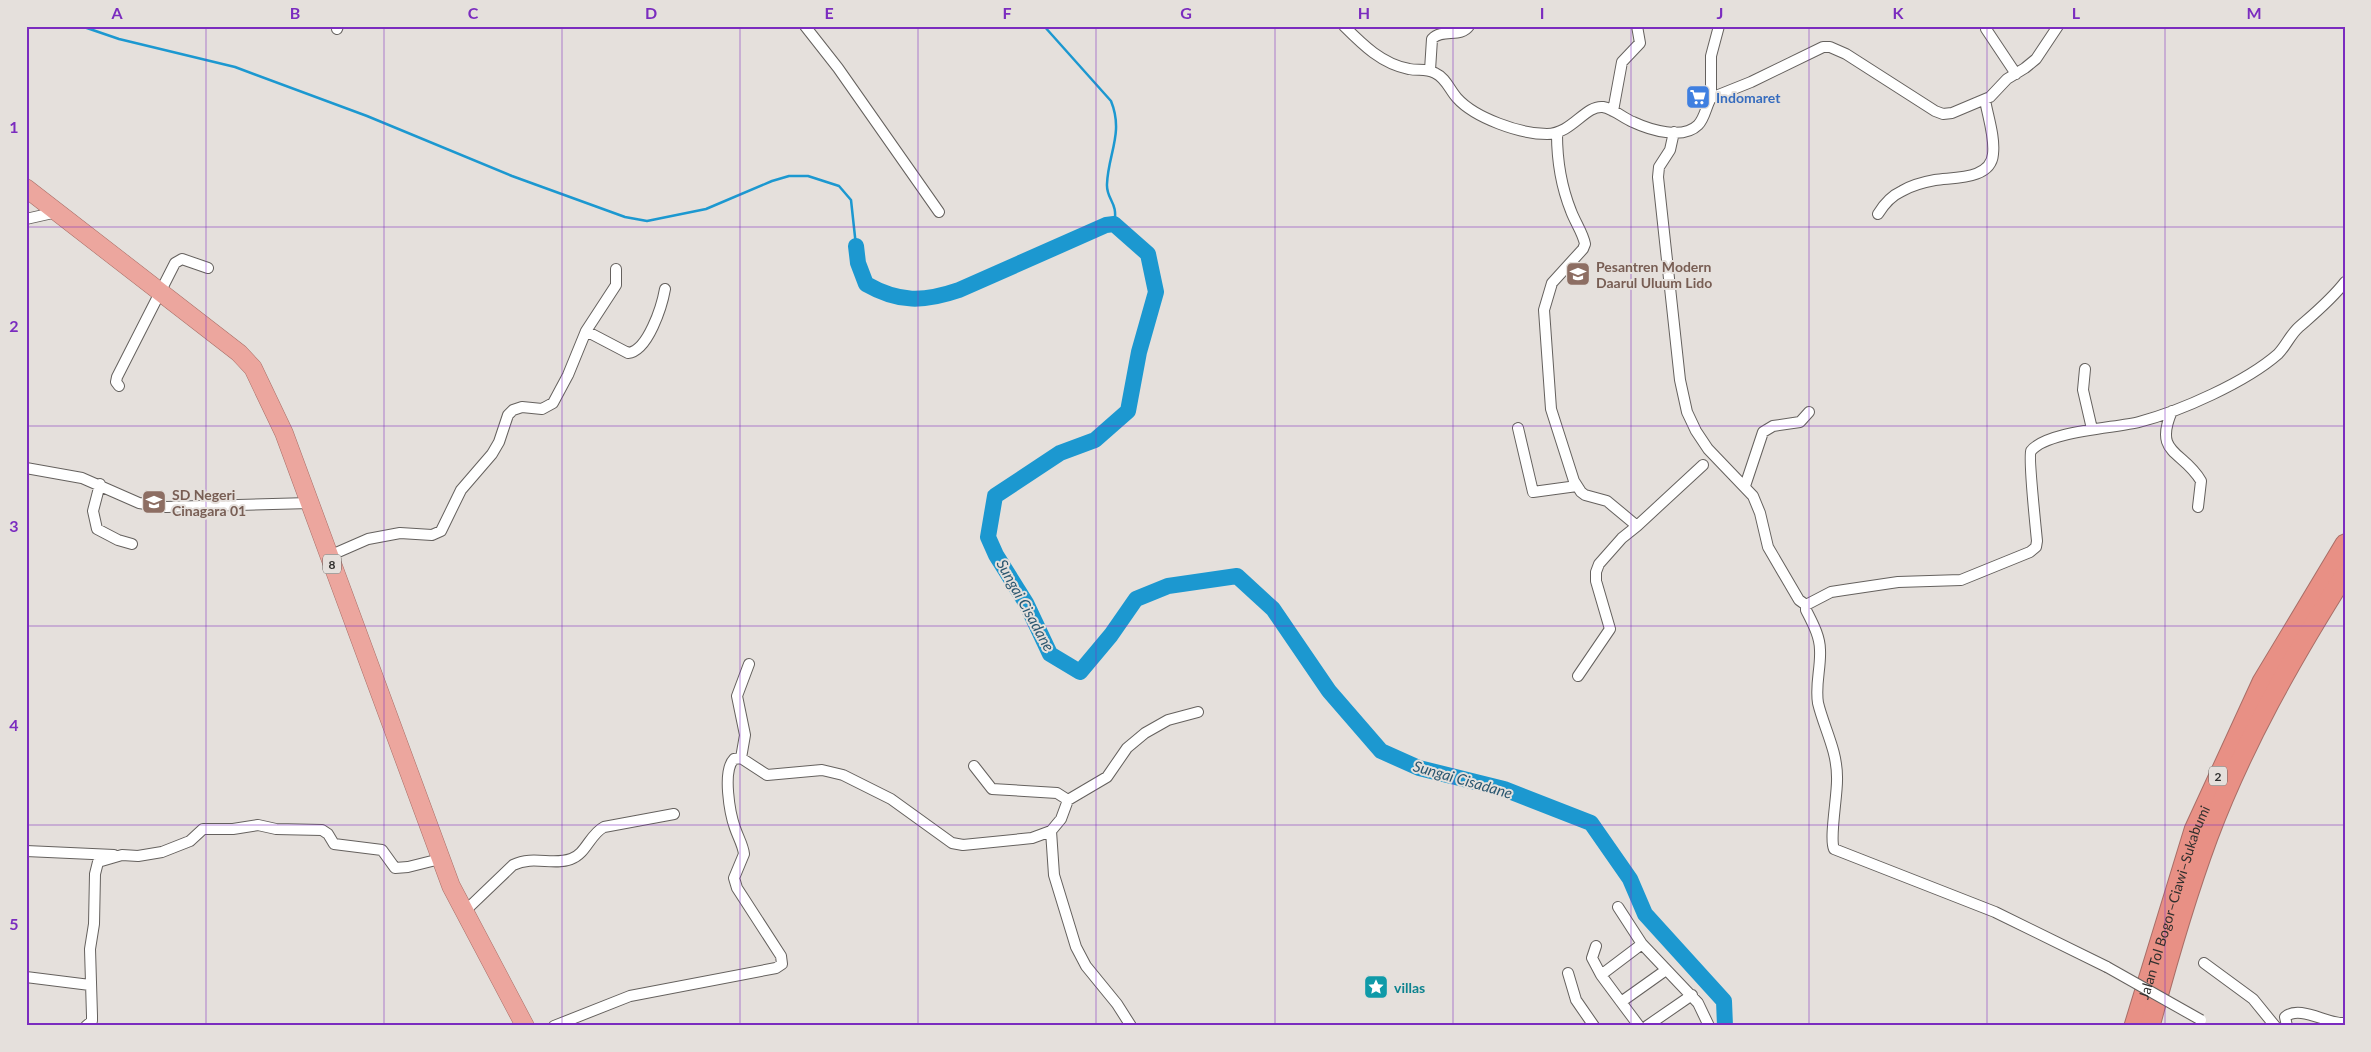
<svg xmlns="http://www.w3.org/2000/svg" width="2371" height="1052" font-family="Lato,sans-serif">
<rect width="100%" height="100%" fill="#e5e0dc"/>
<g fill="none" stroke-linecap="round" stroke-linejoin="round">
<path stroke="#1c98d0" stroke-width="2.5" d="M 81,26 L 119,39 L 235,67 L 367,116 L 512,176 L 625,217 L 647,221 L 706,209 L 772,181 L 789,176 L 808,176 L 839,186 L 851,200 L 856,246
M 1044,26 L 1111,101 C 1124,133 1108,154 1107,184 C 1106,200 1119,202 1114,224"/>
<path stroke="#1c98d0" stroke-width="16" d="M 856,246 L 858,263 L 866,284 C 899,303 924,302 959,290 L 1106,225 L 1114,224 L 1148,254 L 1156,292 L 1139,352 L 1128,411 L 1095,440 L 1060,453 L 995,496 L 988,537 L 996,555 L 1026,603 L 1050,654 L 1080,672 L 1111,635 L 1136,599 L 1168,586 L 1237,576 L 1273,609 L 1329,691 L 1381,751 L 1419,768 L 1504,789 L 1591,823 L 1630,879 L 1645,914 L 1724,1001 L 1725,1026"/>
<defs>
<path id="minor" d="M 805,26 L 838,68 L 939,212
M 1344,26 C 1363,45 1382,64 1409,69 C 1418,71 1426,68 1435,73 C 1446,78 1449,89 1457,98 C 1475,118 1520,134 1547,134 C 1572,134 1585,105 1603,107 C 1614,109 1623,118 1633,122 C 1650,130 1683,140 1698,125 C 1705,118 1706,106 1711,98 L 1751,82 L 1823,47 L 1830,47 L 1846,54 L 1935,111 L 1943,114 L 1952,113 L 1990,97 L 2007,79 L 2025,68 L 2036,59 L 2058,26
M 337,29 L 338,26
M 1986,29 L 2016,74
M 1430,70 L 1432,39 C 1442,28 1461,38 1469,26
M 1711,98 L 1711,56 L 1719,26
M 1613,111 L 1622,62 L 1640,43 L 1637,26
M 1674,132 L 1670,150 L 1659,167 L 1658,177 L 1680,380 L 1687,412 L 1696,431 L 1708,449 L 1753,496 L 1760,513 L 1768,547 L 1799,600 L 1806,605
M 1557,134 C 1557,160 1561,186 1571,211 C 1575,222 1583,233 1585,244 L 1583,249 L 1552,283 L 1544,310 L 1551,409 L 1574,481 L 1581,492 L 1585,495 L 1607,501 L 1637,526 L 1622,538 L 1599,564 L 1596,572 L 1596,581 L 1610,629 L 1578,676
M 1878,214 C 1884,204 1891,196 1902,191 C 1912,185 1924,182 1935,180 C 1953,177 1991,180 1993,154 C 1995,137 1988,117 1985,100
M 26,219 L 57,212
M 586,331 L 628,353 C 648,351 662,306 665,289
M 2085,369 L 2083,390 L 2092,429
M 119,386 L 116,382 L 117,377 L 175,263 L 182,259 L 208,268
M 2172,411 C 2153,455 2183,450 2201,481 L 2198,507
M 1518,428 L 1533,492 L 1577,486
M 26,468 L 82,478 L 139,503 L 166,507 L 310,503
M 100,484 L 93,511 L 97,529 L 118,540 L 132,544
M 1745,486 L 1763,432 L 1773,426 L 1800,422 L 1809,412
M 1637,526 L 1703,465
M 329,556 L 368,539 L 400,533 L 432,535 L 441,531 L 461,490 L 492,454 L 499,442 L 508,415 L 513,410 L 522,407 L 542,409 L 553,403 L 568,375 L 586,331 L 616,285 L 616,269
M 741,758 L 745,735 L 737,696 L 749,664
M 974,766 L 992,789 L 1057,793 L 1068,800
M 1051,831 L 1054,875 L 1076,947 L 1086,966 L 1117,1004 L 1131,1026
M 26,851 L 114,855
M 1618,907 L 1642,944 L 1698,1003 L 1709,1026
M 464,912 L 513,865 C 534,855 552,866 571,859 C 586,854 590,834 604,827 L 674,814
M 1596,946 L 1592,958 L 1601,975 L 1642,944
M 2204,963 L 2253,999 L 2275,1026
M 2107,967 L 1995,912 L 1834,849 C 1829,838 1838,793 1837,777 C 1837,750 1824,728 1818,703 C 1815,684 1821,668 1820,650 C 1820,636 1812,622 1806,610 L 1806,605 L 1831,592 L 1844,590 L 1898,582 L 1961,580 L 2030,552 L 2036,547 L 2037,541 C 2036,530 2028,456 2031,451 C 2046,431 2116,428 2139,422 C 2181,411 2246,382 2278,354 C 2286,346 2290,335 2299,327 C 2315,313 2331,300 2345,282
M 1568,973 L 1576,1000 L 1594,1026
M 1601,975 L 1621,1002 L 1666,970
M 26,977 L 90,985
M 1621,1002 L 1639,1026
M 86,1026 L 92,1021 L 92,1016 L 90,949 L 94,924 L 95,874 L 98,862 L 122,855 L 138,856 L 162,852 L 190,841 L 203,829 L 233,829 L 258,825 L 276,829 L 322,830 L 328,834 L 334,844 L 382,850 L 395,868 L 408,867 L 440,859
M 554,1026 L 630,996 L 776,968 L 782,964 L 781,956 L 737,888 L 734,878 L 744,854 C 743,845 738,837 735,828 C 730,814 722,771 734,759 L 741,758 L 767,775 L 822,770 L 843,775 L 891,799 L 952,843 L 963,845 L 1032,838 L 1051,831 L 1061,819 L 1068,800 L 1107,777 L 1127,748 L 1145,733 L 1168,720 L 1198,712
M 1647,1026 L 1692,995
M 2287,1026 L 2285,1017 C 2300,1004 2328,1025 2345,1023"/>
<path id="trunk" d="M 26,188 L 239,353 L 253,368 L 284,433 L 451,886 L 525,1026"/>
<g id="motorway">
<path id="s1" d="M 2134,1026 L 2194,830 L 2262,682 L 2345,544"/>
<path d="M 2150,1026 C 2167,962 2185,899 2208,837 C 2243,744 2292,658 2345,574"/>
</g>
</defs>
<use href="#minor" stroke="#65615e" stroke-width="12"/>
<use href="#trunk" stroke="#a86e67" stroke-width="19"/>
<use href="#motorway" stroke="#a86e67" stroke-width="21"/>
<use href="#minor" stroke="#fff" stroke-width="10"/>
<use href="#trunk" stroke="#eca69e" stroke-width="18"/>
<use href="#motorway" stroke="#e89085" stroke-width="19"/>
<defs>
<path id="minor-bridge" d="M 2107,967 L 2201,1020"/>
</defs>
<use href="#minor-bridge" stroke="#65615e" stroke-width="12" stroke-linecap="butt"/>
<use href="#minor-bridge" stroke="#fff" stroke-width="10"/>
</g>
<path fill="none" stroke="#7b2cbf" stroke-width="1" stroke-opacity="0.55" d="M 206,26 L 206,1026M 384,26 L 384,1026M 562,26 L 562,1026M 740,26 L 740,1026M 918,26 L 918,1026M 1096,26 L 1096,1026M 1275,26 L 1275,1026M 1453,26 L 1453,1026M 1631,26 L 1631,1026M 1809,26 L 1809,1026M 1987,26 L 1987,1026M 2165,26 L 2165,1026M 26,227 L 2345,227M 26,426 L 2345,426M 26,626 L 2345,626M 26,825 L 2345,825"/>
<defs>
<symbol id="supermarket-square" viewBox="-11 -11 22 22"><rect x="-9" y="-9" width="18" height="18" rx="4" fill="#3f7fe0" stroke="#e5e0dc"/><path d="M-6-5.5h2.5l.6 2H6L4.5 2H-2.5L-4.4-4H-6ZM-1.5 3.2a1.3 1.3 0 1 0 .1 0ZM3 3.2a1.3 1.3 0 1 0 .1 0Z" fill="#fff"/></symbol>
<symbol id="school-square" viewBox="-11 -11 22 22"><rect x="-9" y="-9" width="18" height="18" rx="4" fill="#8d6e63" stroke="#e5e0dc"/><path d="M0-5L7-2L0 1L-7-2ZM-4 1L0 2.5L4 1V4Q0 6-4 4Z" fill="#fff"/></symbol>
<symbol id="sight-square" viewBox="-11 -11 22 22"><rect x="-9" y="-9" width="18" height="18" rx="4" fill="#0f9aa8" stroke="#e5e0dc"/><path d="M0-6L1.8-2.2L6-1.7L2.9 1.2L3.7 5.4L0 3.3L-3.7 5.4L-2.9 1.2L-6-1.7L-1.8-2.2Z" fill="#fff"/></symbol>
</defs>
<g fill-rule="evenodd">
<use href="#supermarket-square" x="1684" y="83" width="28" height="28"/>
<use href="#school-square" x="1564" y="260" width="28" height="28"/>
<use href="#school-square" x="140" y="488" width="28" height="28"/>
<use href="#sight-square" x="1362" y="973" width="28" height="28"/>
</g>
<g text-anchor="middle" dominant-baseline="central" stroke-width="4" stroke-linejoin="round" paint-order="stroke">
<g fill="#e5e0dc" stroke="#676562" stroke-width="1">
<rect x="323" y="554.5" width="18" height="19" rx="4"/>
<rect x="2209" y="766.5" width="18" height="19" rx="4"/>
</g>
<g font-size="12" font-weight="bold" fill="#31302e">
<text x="332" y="564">8</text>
<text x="2218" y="776">2</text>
</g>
<g font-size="14" font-weight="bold" fill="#366cbe" stroke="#e5e0dc" text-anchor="start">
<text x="1716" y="97">Indomaret</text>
</g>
<g font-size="14" font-weight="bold" fill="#785e54" stroke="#e5e0dc" text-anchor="start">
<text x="1596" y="266">Pesantren Modern<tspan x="1596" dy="16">Daarul Uluum Lido</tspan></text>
<text x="172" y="494">SD Negeri<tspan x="172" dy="16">Cinagara 01</tspan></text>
</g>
<g font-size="14" fill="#31302e" stroke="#e5e0dc">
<text stroke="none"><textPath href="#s1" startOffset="130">Jalan Tol Bogor–Ciawi–Sukabumi</textPath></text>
</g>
<g font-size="14" font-weight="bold" fill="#0d838f" stroke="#e5e0dc" text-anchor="start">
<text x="1394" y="987">villas</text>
</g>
<g font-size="15" font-style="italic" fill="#2b5770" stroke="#e5e0dc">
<text transform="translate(1026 605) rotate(61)">Sungai Cisadane</text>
<text transform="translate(1463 779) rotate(16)">Sungai Cisadane</text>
</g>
</g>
<rect width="2371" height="1052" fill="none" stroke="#e5e0dc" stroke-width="55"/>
<rect x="28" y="28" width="2316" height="996" fill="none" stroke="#7b2cbf" stroke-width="2"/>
<g font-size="16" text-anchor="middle" font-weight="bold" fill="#7b2cbf">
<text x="117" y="19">A</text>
<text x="295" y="19">B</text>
<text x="473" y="19">C</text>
<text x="651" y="19">D</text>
<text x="829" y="19">E</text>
<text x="1007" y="19">F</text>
<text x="1186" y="19">G</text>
<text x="1364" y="19">H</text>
<text x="1542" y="19">I</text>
<text x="1720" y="19">J</text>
<text x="1898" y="19">K</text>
<text x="2076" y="19">L</text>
<text x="2254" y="19">M</text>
<text x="14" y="133">1</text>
<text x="14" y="332">2</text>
<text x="14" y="532">3</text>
<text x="14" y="731">4</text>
<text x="14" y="930">5</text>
</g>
</svg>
